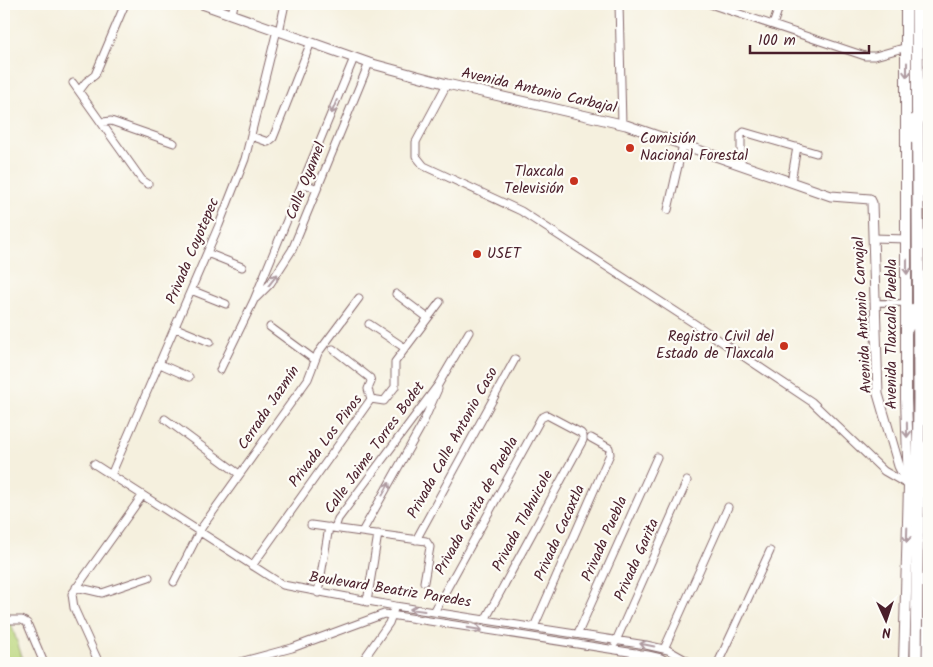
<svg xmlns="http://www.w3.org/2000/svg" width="933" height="667" font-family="Kalam,sans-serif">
<rect width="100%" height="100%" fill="#fdfcf7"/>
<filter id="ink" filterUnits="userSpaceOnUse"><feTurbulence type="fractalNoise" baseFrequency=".02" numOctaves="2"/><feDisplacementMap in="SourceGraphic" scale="10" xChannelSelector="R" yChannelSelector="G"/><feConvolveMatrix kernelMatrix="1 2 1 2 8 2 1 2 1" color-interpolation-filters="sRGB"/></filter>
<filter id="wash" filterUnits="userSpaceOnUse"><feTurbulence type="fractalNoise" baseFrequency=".0096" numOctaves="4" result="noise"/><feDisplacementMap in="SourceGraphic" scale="20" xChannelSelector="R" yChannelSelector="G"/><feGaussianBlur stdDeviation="1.12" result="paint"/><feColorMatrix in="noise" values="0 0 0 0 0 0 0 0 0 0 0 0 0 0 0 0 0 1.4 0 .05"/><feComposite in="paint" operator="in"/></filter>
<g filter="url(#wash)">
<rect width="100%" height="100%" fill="#f5f0de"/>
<path fill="#bad67c" stroke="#827a54" d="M 4,607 L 6,608 L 24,663 L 4,663 Z"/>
</g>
<g filter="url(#ink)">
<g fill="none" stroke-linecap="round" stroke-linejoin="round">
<defs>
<path id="pedestrian" d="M 875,303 L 907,303"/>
<path id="minor" d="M 619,4 L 622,124
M 710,4 L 865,56 L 875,56 L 907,47
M 232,14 L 234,4
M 773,25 L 780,4
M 73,83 L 142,180 L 148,184
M 447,84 L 416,142 L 416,156 L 424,166 L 521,211 L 695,324 L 812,402 L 884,471 L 910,486
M 79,91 L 86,82 L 95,75 L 125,4
M 103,122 L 111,121 L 174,143
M 251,136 L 268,142 L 273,138 L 311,42
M 741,165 L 741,135 L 744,132 L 816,153
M 791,182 L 797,147
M 303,183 L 317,189
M 668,210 L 683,144
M 873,238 L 907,239
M 207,253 L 242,267
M 191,290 L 226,304
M 396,294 L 428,318
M 256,298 L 270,284 L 292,250 L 369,63
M 369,324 L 405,348
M 270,327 L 315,360
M 176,328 L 210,342
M 333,349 L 370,378 L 371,382 L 368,389 L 371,399
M 160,364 L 189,377
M 220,370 L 254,300 L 354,58
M 371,399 L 384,401 L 395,387 L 395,362 L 440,302
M 165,419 L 239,474
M 94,464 L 283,585 L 395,606 L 646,645 L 668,650 L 691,663
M 111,475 L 219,225 L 245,159 L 276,34 L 280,27 L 285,4
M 311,525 L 426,541 L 430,547 L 424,582
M 335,528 L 338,519 L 438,385 L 469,332
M 362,532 L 422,425 L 438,389
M 416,540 L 515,359
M 252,566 L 371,399
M 174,582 L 202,527 L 308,379 L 318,353 L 359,298
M 76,587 L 102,593 L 149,577
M 318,593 L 329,527
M 367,602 L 378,534
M 434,612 L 541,418 L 547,415 L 581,433 L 583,436 L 583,440 L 485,620
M 10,620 L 22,620 L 27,623 L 44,663
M 534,627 L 610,454 L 609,448 L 591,438
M 578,633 L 657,457
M 615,643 L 687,481
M 664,649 L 728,507
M 99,663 L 74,608 L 72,594 L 142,496
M 236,663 L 292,648 L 384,614 L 648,655 L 661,658 L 670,663
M 361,663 L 389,623 L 395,606
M 632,663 L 637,653
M 718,663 L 770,551"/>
<path id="tertiary" d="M 202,4 L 369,63 L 447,84 L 626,125 L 831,196 L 870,199 L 872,203 L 878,394 L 899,466 L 909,486"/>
<path id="secondary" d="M 904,663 L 909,486 L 906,399 L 906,4"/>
<path id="primary" d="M 929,4 L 929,122
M 907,118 L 914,138
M 907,329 L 916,308
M 929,445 L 929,550
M 916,663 L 919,398 L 917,4
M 928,663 L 929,587"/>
</defs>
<use href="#pedestrian" stroke="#86686a" stroke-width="8"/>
<use href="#minor" stroke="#86686a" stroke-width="9"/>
<use href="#tertiary" stroke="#86686a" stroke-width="11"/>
<use href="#secondary" stroke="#86686a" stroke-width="12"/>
<use href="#primary" stroke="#86686a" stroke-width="14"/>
<use href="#pedestrian" stroke="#fff" stroke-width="5.5"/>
<use href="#minor" stroke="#fff" stroke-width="7"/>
<use href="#tertiary" stroke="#fff" stroke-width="9"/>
<use href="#secondary" stroke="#fff" stroke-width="10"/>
<use href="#primary" stroke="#fff" stroke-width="11"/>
</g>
<defs><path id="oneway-shaft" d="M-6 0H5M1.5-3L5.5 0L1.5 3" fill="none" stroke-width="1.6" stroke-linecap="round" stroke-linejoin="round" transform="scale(1.25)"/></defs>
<g stroke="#ae9aa0">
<use href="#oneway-shaft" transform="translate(907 70) rotate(90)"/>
<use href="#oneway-shaft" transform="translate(334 107) rotate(112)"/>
<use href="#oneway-shaft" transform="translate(907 267) rotate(90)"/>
<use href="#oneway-shaft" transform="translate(273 280) rotate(-52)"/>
<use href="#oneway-shaft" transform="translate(907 430) rotate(89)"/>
<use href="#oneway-shaft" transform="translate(386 489) rotate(-61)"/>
<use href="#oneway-shaft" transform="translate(907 535) rotate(92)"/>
<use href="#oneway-shaft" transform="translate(417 610) rotate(-172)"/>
<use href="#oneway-shaft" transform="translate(475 629) rotate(9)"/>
<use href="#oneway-shaft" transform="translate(647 645) rotate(-169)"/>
</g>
</g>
<g fill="#c8321e" stroke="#fdfcf7" stroke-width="2">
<circle cx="630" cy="148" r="5"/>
<circle cx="574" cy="181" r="5"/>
<circle cx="477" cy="254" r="5"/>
<circle cx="784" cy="346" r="5"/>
</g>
<g text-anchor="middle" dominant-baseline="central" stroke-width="4.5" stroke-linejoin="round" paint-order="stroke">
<g font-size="15" fill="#4a1f2b" stroke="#fdfcf7">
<text transform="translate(539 91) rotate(13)">Avenida Antonio Carbajal</text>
<text transform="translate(306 181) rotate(-68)">Calle Oyamel</text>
<text transform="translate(193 251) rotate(-67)">Privada Coyotepec</text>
<text transform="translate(863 315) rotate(-93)">Avenida Antonio Carvajal</text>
<text transform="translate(892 334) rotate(-90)">Avenida Tlaxcala Puebla</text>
<text transform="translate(269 408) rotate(-56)">Cerrada Jazmín</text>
<text transform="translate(326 441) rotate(-53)">Privada Los Pinos</text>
<text transform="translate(453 443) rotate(-61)">Privada Calle Antonio Caso</text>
<text transform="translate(375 448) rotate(-54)">Calle Jaime Torres Bodet</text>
<text transform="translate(477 506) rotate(-61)">Privada Garita de Puebla</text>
<text transform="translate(523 521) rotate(-62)">Privada Tlahuicole</text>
<text transform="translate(560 533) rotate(-66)">Privada Cacaxtla</text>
<text transform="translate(605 539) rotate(-66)">Privada Puebla</text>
<text transform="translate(637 560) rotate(-66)">Privada Garita</text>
<text transform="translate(390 590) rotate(9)">Boulevard Beatriz Paredes</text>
</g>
<g font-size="15" fill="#4a1f2b" stroke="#fdfcf7" text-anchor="start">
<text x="640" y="139">Comisión<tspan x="640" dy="17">Nacional Forestal</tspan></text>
<text x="564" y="172" text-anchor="end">Tlaxcala<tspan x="564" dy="17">Televisión</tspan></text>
<text x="487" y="254">USET</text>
<text x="774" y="337" text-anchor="end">Registro Civil del<tspan x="774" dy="17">Estado de Tlaxcala</tspan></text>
</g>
</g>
<rect width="933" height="667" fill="none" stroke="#fdfcf7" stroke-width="20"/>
<g transform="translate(886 620) rotate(177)" stroke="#fdfcf7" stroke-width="4" paint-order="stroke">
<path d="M0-4L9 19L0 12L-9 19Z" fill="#4a1f2b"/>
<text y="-8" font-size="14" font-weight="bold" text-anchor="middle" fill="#4a1f2b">N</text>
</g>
<path d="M750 45v8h119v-8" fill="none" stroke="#4a1f2b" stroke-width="2.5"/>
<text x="758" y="45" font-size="15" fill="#4a1f2b" stroke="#fdfcf7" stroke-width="4" paint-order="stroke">100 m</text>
</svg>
